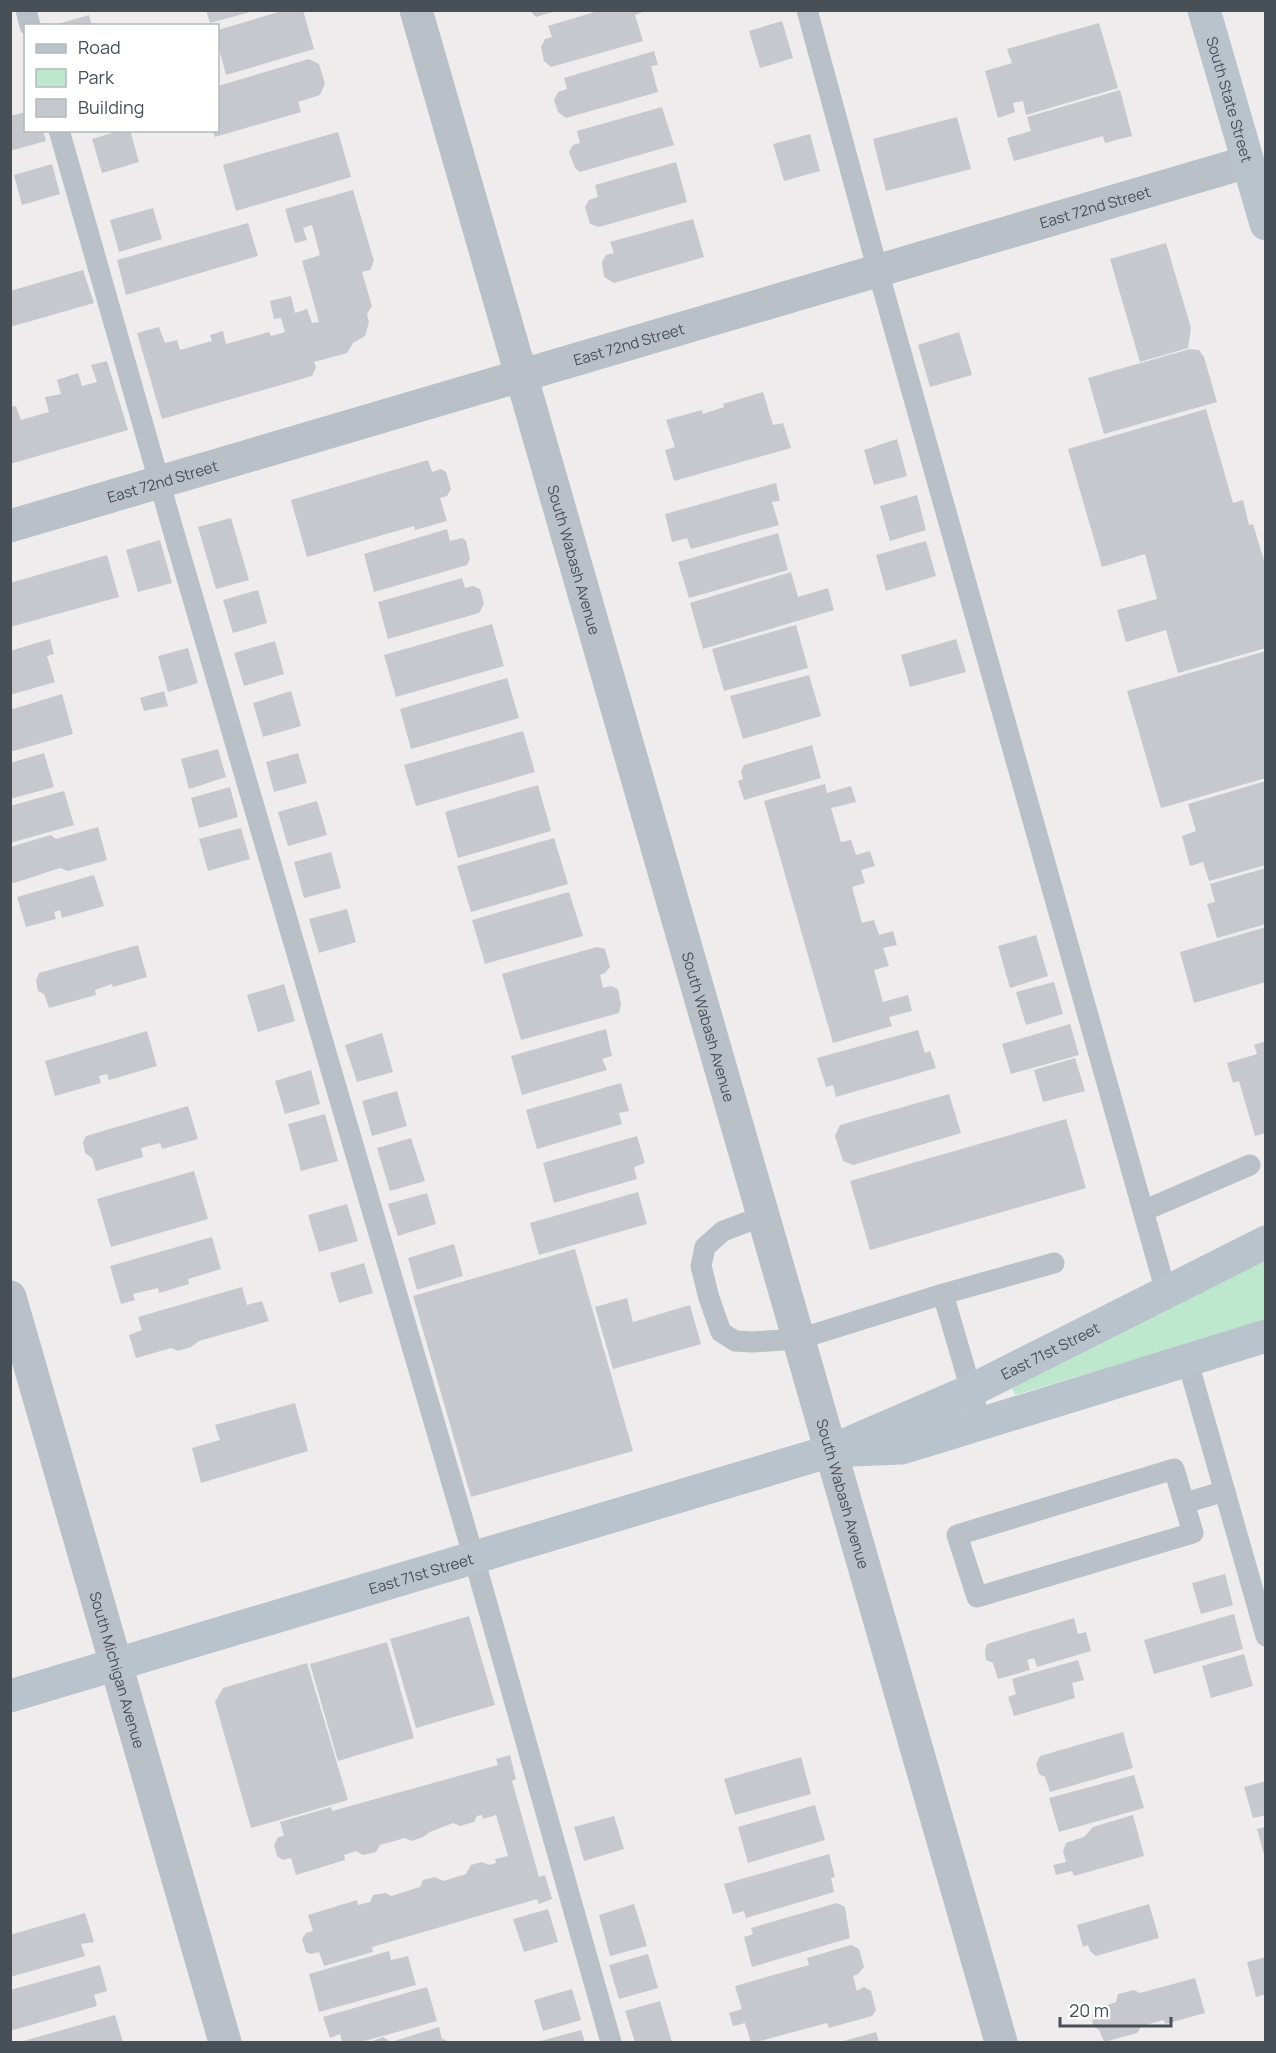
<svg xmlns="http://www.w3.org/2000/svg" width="1276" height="2053" font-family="Manrope,sans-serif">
<rect width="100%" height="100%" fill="#eeecec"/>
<path fill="#bee8cd" d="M 1265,1260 L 1265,1321 L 1015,1395 L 1010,1383 Z"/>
<path fill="#c7c8ce" d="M 206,10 L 254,10 L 254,11 L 210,23 Z
M 285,10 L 303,10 L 314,49 L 226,75 L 218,45 L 218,30 Z
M 529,10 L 556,10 L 556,11 L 536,17 Z
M 601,10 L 648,10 L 635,15 L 643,41 L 551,67 L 544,61 L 541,47 L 545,39 L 552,37 L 548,26 Z
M 89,15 L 92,26 L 54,26 L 54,25 Z
M 782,21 L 793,58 L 760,68 L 749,31 Z
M 1099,23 L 1118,88 L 1026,115 L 1023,101 L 1013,103 L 1015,112 L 998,118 L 985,71 L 1012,63 L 1007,49 Z
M 654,51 L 658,65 L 651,66 L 658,92 L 566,118 L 558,112 L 554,100 L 558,92 L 567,89 L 564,78 Z
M 309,59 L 319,64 L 325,84 L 320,95 L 298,102 L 301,112 L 215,137 L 213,130 L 218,130 L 218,86 Z
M 1120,90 L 1132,136 L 1105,143 L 1103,136 L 1014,161 L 1007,138 L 1031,131 L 1027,117 Z
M 662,107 L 674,145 L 580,172 L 575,168 L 569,152 L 573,145 L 580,143 L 577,131 Z
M 26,112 L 26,130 L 43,130 L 46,141 L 10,151 L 10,116 Z
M 957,117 L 971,169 L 886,191 L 873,139 Z
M 122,130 L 130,130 L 139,162 L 102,173 L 92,139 Z
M 338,132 L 351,177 L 236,211 L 223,165 Z
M 810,134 L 820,171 L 784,181 L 773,144 Z
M 676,162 L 687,202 L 599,227 L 590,224 L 585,207 L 589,200 L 598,197 L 595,185 Z
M 52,164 L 60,194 L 22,205 L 14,175 Z
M 353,190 L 374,261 L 370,270 L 362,272 L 372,306 L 367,314 L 369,322 L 365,336 L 353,343 L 347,353 L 314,362 L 316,367 L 312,376 L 162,419 L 137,333 L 159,327 L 165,343 L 177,340 L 180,350 L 212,341 L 210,335 L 223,331 L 226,344 L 269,332 L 271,336 L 285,332 L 281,318 L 274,319 L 270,301 L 291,296 L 295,313 L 307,309 L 312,323 L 319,322 L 302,261 L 320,255 L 312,225 L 303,228 L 307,240 L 295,243 L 285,209 Z
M 153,208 L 162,239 L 119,252 L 110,220 Z
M 693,219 L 704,257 L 614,283 L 604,277 L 602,262 L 606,255 L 614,253 L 610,242 Z
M 248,223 L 258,256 L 126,295 L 117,260 Z
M 1166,243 L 1191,328 L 1188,348 L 1140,362 L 1110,259 Z
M 83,270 L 94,303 L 10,327 L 10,291 Z
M 959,332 L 972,375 L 930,387 L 918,345 Z
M 1190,349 L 1199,350 L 1204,357 L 1217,402 L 1104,434 L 1088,378 Z
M 107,361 L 128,430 L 10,464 L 10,407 L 16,406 L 21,420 L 49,412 L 45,397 L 61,394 L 57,380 L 78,373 L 82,386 L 97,382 L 91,365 Z
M 763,392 L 773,425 L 783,423 L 791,448 L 674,481 L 665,450 L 675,447 L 666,420 L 702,410 L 703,414 L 724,407 L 723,404 Z
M 1206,409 L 1233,503 L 1243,500 L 1249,525 L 1253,524 L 1266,567 L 1266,648 L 1178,673 L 1166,630 L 1126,642 L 1117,610 L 1157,599 L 1145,554 L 1102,567 L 1068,449 Z
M 897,439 L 907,476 L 874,485 L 864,450 Z
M 428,460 L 432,472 L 441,469 L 446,472 L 451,489 L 447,496 L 440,498 L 447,521 L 415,530 L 414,526 L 307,557 L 291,500 Z
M 776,483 L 780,501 L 772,502 L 779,525 L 691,549 L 687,538 L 672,542 L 665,514 Z
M 917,495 L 926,530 L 890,541 L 880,506 Z
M 231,518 L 249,580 L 216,589 L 198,527 Z
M 447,529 L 450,541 L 462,538 L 466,541 L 470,559 L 467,565 L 374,592 L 364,554 Z
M 778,533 L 788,570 L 689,598 L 678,562 Z
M 160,540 L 172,583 L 138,592 L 126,550 Z
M 926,541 L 936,576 L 886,591 L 876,555 Z
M 107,555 L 119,597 L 10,627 L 10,583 Z
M 791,572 L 798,597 L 828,588 L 834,610 L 703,649 L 690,603 Z
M 462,578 L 465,588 L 473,586 L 480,589 L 484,604 L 479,613 L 388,639 L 378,602 Z
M 258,590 L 267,623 L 233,633 L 223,600 Z
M 492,624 L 504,666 L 396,697 L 384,655 Z
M 796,625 L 808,668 L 724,691 L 712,649 Z
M 50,639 L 54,654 L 47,656 L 55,682 L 10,695 L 10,651 Z
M 956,639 L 966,672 L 910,687 L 901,655 Z
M 275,641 L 284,674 L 244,686 L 234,653 Z
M 188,648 L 198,683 L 168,692 L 158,656 Z
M 1266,651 L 1266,778 L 1161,808 L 1127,691 Z
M 809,675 L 821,716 L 743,739 L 730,696 Z
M 507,678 L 519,718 L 411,749 L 400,709 Z
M 164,691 L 168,706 L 144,711 L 140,698 Z
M 291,691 L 301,726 L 263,737 L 253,703 Z
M 62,694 L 73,734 L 10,752 L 10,707 L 13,709 Z
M 523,731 L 535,772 L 416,806 L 404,765 Z
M 812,745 L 821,778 L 744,800 L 738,781 L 743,779 L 741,771 L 744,765 Z
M 218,749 L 226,777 L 189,789 L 181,759 Z
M 44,753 L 54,787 L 10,799 L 10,763 Z
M 298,753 L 307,783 L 274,792 L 266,762 Z
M 1266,781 L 1266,865 L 1209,881 L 1203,862 L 1190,866 L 1182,836 L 1196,831 L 1188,804 Z
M 825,784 L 827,793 L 851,786 L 856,802 L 831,808 L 841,842 L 851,840 L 856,855 L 870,851 L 875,866 L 861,870 L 865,883 L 852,887 L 862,923 L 874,920 L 879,935 L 893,931 L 897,945 L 883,948 L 889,966 L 874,970 L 883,1002 L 908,995 L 912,1011 L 889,1017 L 892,1026 L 833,1043 L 764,801 Z
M 538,785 L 551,831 L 458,858 L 445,812 Z
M 230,787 L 238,817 L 199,828 L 191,798 Z
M 64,791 L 74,825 L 10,843 L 10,806 Z
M 317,801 L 327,835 L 288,846 L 278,812 Z
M 98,827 L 107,860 L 68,871 L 60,868 L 14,883 L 10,881 L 10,847 L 51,835 L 56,839 Z
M 241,828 L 250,859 L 208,871 L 199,839 Z
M 554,838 L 568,884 L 471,912 L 457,866 Z
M 331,852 L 341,888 L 304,898 L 294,862 Z
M 1266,868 L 1266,924 L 1217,938 L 1207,904 L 1215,902 L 1210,884 Z
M 94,875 L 104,906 L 62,918 L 60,910 L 54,912 L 56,919 L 26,927 L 17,897 Z
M 569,892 L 583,936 L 485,964 L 472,920 Z
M 347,909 L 356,942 L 319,953 L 309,919 Z
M 1266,927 L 1266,982 L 1194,1003 L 1180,952 Z
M 1036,935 L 1048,976 L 1010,988 L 998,946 Z
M 138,945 L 147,977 L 113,987 L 112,984 L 95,990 L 96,995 L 49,1008 L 44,994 L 38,991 L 36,981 L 39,973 Z
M 597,947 L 605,949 L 610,967 L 605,973 L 600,975 L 603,988 L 611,986 L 618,989 L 621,1005 L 619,1013 L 521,1040 L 502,974 Z
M 1054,982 L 1063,1014 L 1026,1025 L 1016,992 Z
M 284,984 L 295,1021 L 258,1032 L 247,995 Z
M 1070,1024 L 1079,1055 L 1011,1074 L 1002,1044 Z
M 606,1029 L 612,1056 L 602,1059 L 607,1070 L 522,1095 L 511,1056 Z
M 918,1030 L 925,1053 L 930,1051 L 936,1068 L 836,1097 L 833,1085 L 826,1087 L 817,1058 Z
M 147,1031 L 157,1066 L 109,1080 L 107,1074 L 99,1076 L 101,1083 L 55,1096 L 45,1061 Z
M 382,1033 L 393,1072 L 357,1082 L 345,1045 Z
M 1266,1041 L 1266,1133 L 1255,1136 L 1239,1081 L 1233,1083 L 1227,1063 L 1257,1054 L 1254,1045 Z
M 1075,1058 L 1085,1091 L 1043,1102 L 1034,1070 Z
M 311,1070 L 320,1104 L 285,1114 L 275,1081 Z
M 621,1083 L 629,1111 L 619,1113 L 622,1124 L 537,1149 L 526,1110 Z
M 397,1091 L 407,1126 L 372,1136 L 362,1101 Z
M 949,1094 L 961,1133 L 853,1165 L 843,1161 L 835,1136 L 840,1125 Z
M 188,1106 L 198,1139 L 162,1149 L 160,1143 L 141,1148 L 143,1157 L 96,1171 L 92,1158 L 85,1153 L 83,1142 L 86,1136 Z
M 325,1114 L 338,1161 L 301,1171 L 288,1124 Z
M 1066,1119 L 1086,1188 L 870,1250 L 850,1181 Z
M 637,1136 L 645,1163 L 634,1167 L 637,1179 L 554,1203 L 543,1163 Z
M 411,1138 L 425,1181 L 390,1191 L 377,1148 Z
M 194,1171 L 208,1219 L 111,1247 L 97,1199 Z
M 638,1192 L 647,1224 L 539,1255 L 530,1223 Z
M 427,1193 L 436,1224 L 398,1236 L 388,1204 Z
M 347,1204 L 358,1241 L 319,1252 L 308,1215 Z
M 212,1237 L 221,1269 L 188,1279 L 189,1284 L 159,1293 L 158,1288 L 133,1294 L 135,1300 L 121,1304 L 110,1266 Z
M 454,1244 L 463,1276 L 417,1290 L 408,1258 Z
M 575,1249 L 633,1451 L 471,1497 L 413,1296 Z
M 364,1263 L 373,1293 L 339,1303 L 330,1273 Z
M 242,1287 L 247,1305 L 262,1301 L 269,1321 L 199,1341 L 191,1347 L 178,1351 L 171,1348 L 136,1358 L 129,1335 L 142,1330 L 138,1317 Z
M 627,1298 L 633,1322 L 690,1305 L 701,1344 L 613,1369 L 595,1307 Z
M 295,1403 L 308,1451 L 201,1483 L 192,1448 L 220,1440 L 215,1425 Z
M 1225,1574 L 1233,1605 L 1201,1614 L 1192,1583 Z
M 1234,1614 L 1243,1649 L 1154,1674 L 1144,1640 Z
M 469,1616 L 495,1705 L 416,1728 L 390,1639 Z
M 1074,1618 L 1078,1634 L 1086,1632 L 1091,1651 L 1037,1667 L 1034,1658 L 1027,1660 L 1030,1670 L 998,1679 L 993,1663 L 986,1660 L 985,1650 L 987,1644 Z
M 387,1642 L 414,1738 L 338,1761 L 310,1664 Z
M 1244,1654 L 1253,1686 L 1211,1698 L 1202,1666 Z
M 1078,1660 L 1084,1680 L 1072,1683 L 1075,1698 L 1014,1716 L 1008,1697 L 1016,1694 L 1012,1679 Z
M 307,1663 L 348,1800 L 251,1828 L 215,1702 L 223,1688 Z
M 1123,1732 L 1133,1768 L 1050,1792 L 1045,1777 L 1039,1774 L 1036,1764 L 1040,1756 Z
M 510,1755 L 516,1779 L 512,1781 L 539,1877 L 545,1875 L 552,1899 L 539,1904 L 537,1899 L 372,1947 L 373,1952 L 324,1966 L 319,1952 L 311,1954 L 306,1952 L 302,1939 L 306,1933 L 313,1931 L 308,1915 L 357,1900 L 358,1905 L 370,1902 L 373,1895 L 386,1893 L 391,1896 L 420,1887 L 423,1880 L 435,1877 L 443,1881 L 466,1874 L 471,1865 L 482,1862 L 489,1865 L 496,1863 L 495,1859 L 508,1856 L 496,1815 L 483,1819 L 482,1815 L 477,1816 L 474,1822 L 460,1826 L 453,1823 L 430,1832 L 423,1837 L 411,1841 L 405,1838 L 380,1845 L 376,1852 L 363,1855 L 356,1851 L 344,1855 L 345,1860 L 296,1875 L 291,1858 L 283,1860 L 277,1856 L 274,1845 L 278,1837 L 284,1836 L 280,1822 L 331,1807 L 332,1811 L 498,1765 L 496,1759 Z
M 801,1757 L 811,1794 L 735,1815 L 724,1779 Z
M 1134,1775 L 1144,1808 L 1059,1832 L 1049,1798 Z
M 1266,1781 L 1266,1815 L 1253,1818 L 1244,1787 Z
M 815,1805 L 825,1840 L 748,1863 L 738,1827 Z
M 1133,1815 L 1144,1856 L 1074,1876 L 1072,1871 L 1056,1875 L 1053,1865 L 1066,1862 L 1063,1851 L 1066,1843 L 1084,1837 L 1093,1827 Z
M 614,1816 L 624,1849 L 584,1861 L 574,1827 Z
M 1266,1827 L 1266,1858 L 1265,1858 L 1257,1829 Z
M 829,1854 L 835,1877 L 831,1878 L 834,1892 L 746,1918 L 744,1911 L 733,1914 L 724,1884 Z
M 837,1903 L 845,1907 L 850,1938 L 752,1967 L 744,1937 L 753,1934 L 751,1928 Z
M 634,1904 L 647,1946 L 610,1956 L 599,1915 Z
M 1149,1904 L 1159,1938 L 1096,1956 L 1090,1951 L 1088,1945 L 1083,1947 L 1077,1925 Z
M 548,1909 L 558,1942 L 524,1952 L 513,1919 Z
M 85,1913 L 94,1942 L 81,1944 L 85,1956 L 10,1977 L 10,1935 Z
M 851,1945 L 859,1949 L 864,1967 L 858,1974 L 853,1976 L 857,1991 L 864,1987 L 871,1991 L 876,2010 L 872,2016 L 829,2028 L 827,2023 L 756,2042 L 751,2042 L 745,2023 L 733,2026 L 729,2013 L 742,2009 L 735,1986 L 809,1965 L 807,1958 Z
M 389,1951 L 391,1960 L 408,1956 L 416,1985 L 319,2012 L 309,1974 Z
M 648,1954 L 658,1988 L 619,1999 L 609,1965 Z
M 1266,1957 L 1266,1994 L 1256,1997 L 1247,1962 Z
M 100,1965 L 107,1991 L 94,1995 L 97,2006 L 10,2031 L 10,1990 Z
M 1195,1978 L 1205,2013 L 1165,2024 L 1164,2020 L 1142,2026 L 1137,2033 L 1104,2042 L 1099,2030 L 1093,2026 L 1092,2017 L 1094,2010 L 1116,2002 L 1118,1994 L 1134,1990 L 1140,1993 Z
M 427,1987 L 437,2021 L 361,2042 L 342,2042 L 340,2034 L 330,2038 L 323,2017 Z
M 572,1989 L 581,2020 L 543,2031 L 534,2000 Z
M 660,2001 L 672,2042 L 635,2042 L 625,2011 Z
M 115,2015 L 123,2042 L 20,2042 Z
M 439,2027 L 442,2039 L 446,2040 L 447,2042 L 370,2042 L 383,2037 L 391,2042 Z
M 581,2030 L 585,2042 L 537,2042 Z
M 876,2032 L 879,2042 L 840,2042 Z"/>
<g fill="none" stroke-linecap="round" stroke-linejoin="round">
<path stroke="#b9c0c7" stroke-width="21" d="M 26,10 L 30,26
M 807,10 L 878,271 L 1166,1292
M 59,130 L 173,530 L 474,1558 L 611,2042
M 1143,1211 L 1250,1165
M 763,1216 L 723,1231 L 705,1247 L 701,1266 L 709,1298 L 721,1332 L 735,1341 L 752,1342 L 799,1339 L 943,1294 L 981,1424
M 943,1294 L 1054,1263
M 1187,1359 L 1266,1636
M 1174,1469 L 1193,1533 L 977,1597 L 957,1535 Z
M 1185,1503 L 1225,1491"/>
<g stroke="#b9c0c7" stroke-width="33">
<path id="s1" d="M 416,10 L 1001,2042"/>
<path id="s2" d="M 10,526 L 1247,162"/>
<path id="s3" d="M 10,1297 L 225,2042"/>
</g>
<g stroke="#b9c3cc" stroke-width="33">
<path id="s4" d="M 1204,10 L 1266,224"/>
<path d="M 851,1450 L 902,1448 L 1266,1336"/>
<path id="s5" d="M 10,1696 L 831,1451 L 970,1391 L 1266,1242"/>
</g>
</g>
<g text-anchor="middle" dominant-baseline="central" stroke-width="4.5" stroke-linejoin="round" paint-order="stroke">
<g font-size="15" fill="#474f57" stroke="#fff">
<text stroke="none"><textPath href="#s4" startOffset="93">South State Street</textPath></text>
<text stroke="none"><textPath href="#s2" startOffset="1131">East 72nd Street</textPath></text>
<text stroke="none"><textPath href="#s2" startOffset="645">East 72nd Street</textPath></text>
<text stroke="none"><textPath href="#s2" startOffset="159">East 72nd Street</textPath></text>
<text stroke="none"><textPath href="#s1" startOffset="572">South Wabash Avenue</textPath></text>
<text stroke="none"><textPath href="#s1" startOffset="1058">South Wabash Avenue</textPath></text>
<text stroke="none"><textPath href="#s5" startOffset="1098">East 71st Street</textPath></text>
<text stroke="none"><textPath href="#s1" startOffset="1544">South Wabash Avenue</textPath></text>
<text stroke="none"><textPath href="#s5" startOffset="429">East 71st Street</textPath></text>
<text stroke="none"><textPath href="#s3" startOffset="388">South Michigan Avenue</textPath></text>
</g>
</g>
<rect width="1276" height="2053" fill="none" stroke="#474f57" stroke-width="24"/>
<rect x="24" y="24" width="195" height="108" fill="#ffffff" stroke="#b5b9bc" stroke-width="1.5"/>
<rect x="36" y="44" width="30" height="9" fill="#b9c3cc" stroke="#b5b9bc" stroke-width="1.5"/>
<text x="78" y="54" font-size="18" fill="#474f57">Road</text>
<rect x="36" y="69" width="30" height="18" fill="#bee8cd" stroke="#b5b9bc" stroke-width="1.5"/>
<text x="78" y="84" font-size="18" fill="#474f57">Park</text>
<rect x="36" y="99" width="30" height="18" fill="#c7c8ce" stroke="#b5b9bc" stroke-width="1.5"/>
<text x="78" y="114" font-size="18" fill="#474f57">Building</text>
<path d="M1060 2017v9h111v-9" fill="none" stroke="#474f57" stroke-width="3"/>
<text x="1069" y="2017" font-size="18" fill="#474f57" stroke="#ffffff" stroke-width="4.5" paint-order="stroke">20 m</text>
</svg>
